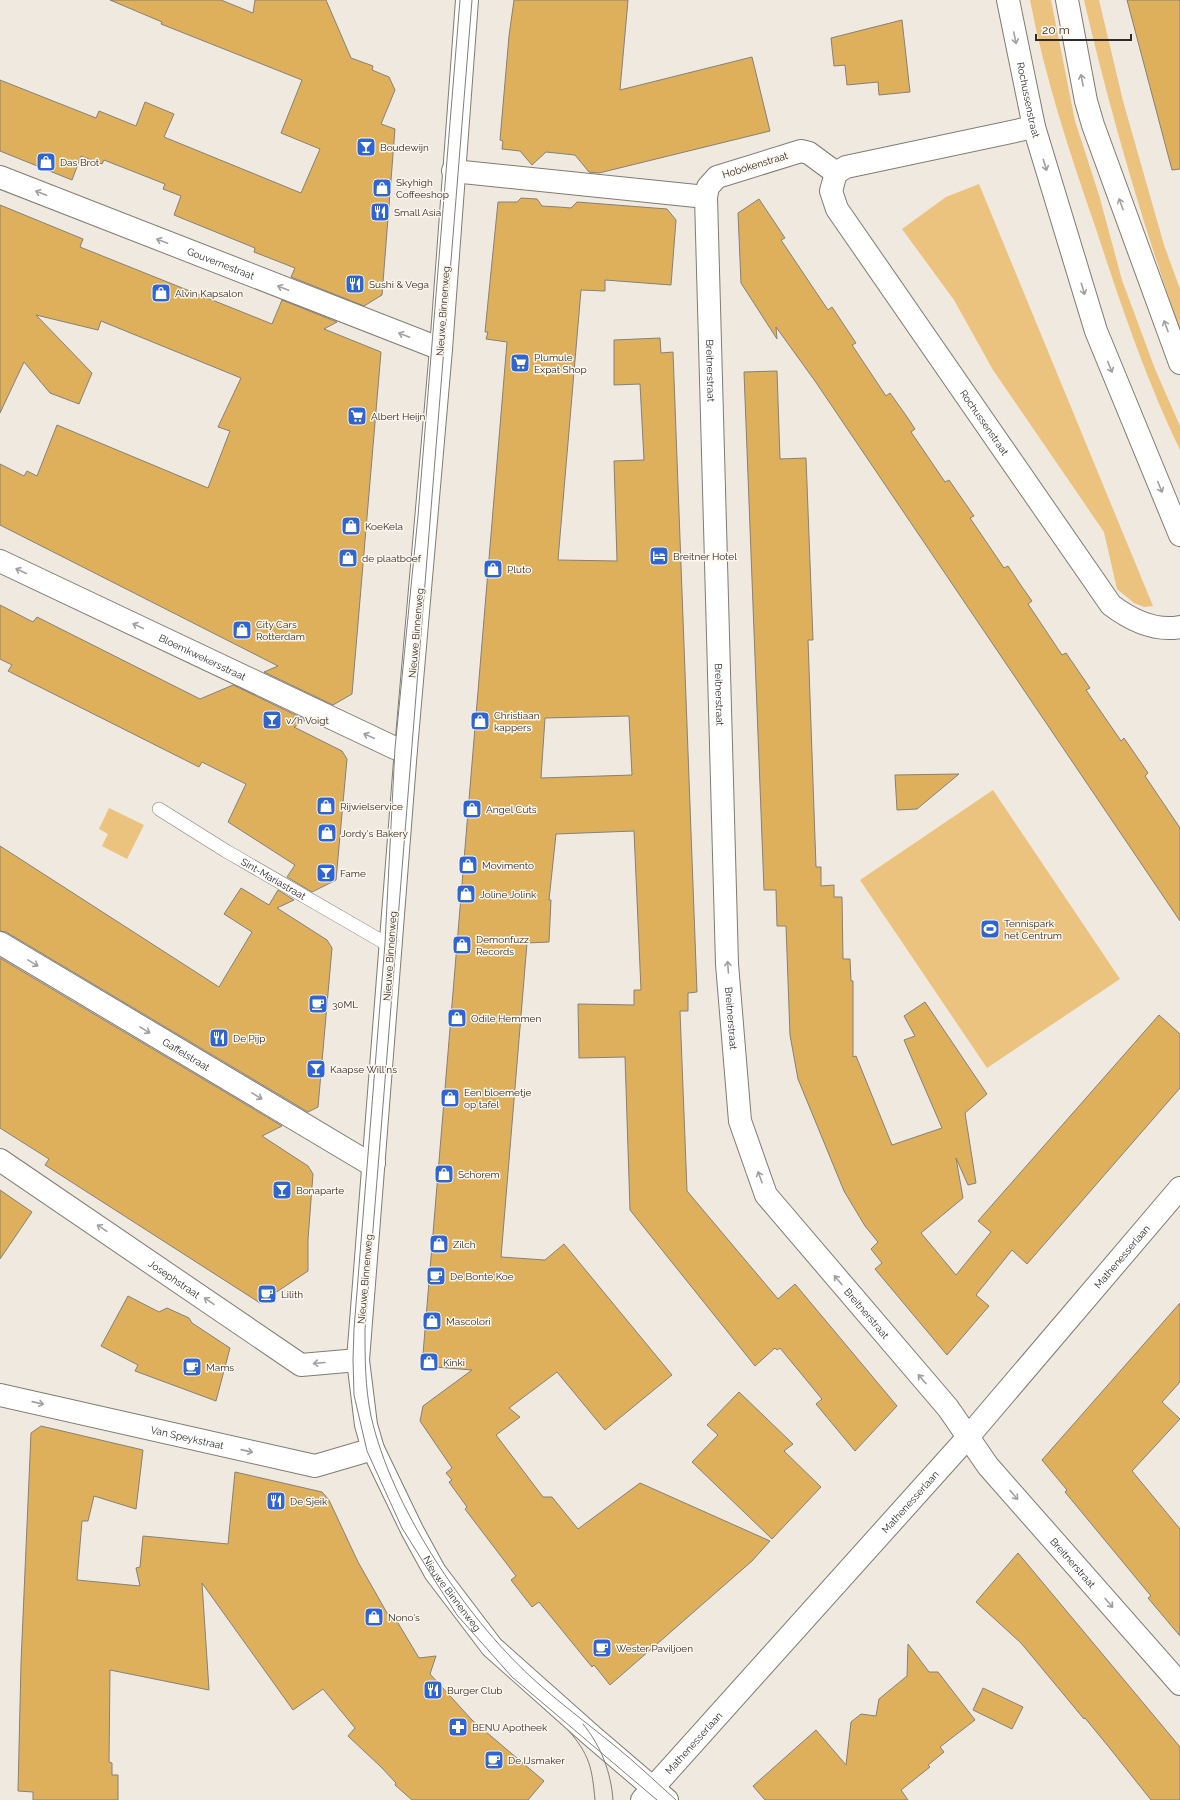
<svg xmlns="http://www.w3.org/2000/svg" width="1180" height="1800" font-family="Raleway,sans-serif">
<rect width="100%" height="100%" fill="#efe9df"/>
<path fill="#ebc37f" d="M 1030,0 L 1051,0 L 1075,121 L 1099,195 L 1122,280 L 1155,369 L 1180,426 L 1180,450 C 1145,377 1121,305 1096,229 C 1070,154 1045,78 1030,0 Z
M 1084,0 L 1099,0 L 1123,101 L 1164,245 L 1180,289 L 1180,330 C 1142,222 1110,112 1084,0 Z
M 979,184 L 1153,606 L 1144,607 L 1134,603 L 1117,589 L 1104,532 L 993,370 L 954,300 L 902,229 L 946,197 Z
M 993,790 L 1120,979 L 987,1068 L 860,880 Z
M 109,808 L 144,825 L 127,859 L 102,846 L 108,834 L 99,829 Z"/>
<path fill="#dfb05c" stroke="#868077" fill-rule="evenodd" d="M 110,0 L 221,0 L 253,13 L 255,0 L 326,0 L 351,58 L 373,66 L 372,70 L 389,77 L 395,90 L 381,124 L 395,129 L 382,295 L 364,306 L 291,277 L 295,268 L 254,252 L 255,248 L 174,215 L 181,196 L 163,189 L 165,184 L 104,160 L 102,164 L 81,156 L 72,180 L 0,151 L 0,80 L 96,118 L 99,111 L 136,126 L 145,102 L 174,114 L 164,137 L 301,193 L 320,149 L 281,133 L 302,80 L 161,24 L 162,22 Z
M 514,0 L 628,0 L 620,90 L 752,57 L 770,131 L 599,173 L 589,172 L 575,155 L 546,152 L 532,165 L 520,151 L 502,149 L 503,141 L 500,140 L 509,36 Z
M 1127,0 L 1180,0 L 1180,169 L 1172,170 Z
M 902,20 L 910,92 L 879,95 L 878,82 L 847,85 L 845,65 L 834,66 L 831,38 Z
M 521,198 L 537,199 L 542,206 L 559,207 L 571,208 L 577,202 L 667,209 L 676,220 L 671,285 L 605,280 L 605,291 L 581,290 L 558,560 L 617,561 L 614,461 L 644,460 L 640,384 L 614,385 L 614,340 L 660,338 L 661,353 L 673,352 L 697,992 L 688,993 L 688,1011 L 680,1011 L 687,1191 L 778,1299 L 795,1284 L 897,1406 L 855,1451 L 816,1404 L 822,1399 L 780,1348 L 777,1350 L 775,1348 L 755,1366 L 630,1210 L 625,1057 L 579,1058 L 578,1004 L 634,1005 L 634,990 L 641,990 L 634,831 L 556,834 L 549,900 L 551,900 L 549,942 L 527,943 L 501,1257 L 545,1260 L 564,1244 L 672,1375 L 605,1430 L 557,1372 L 509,1408 L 520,1417 L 496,1435 L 543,1497 L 552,1497 L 578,1529 L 640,1483 L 770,1541 L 752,1561 L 610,1685 L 594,1665 L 592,1667 L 539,1602 L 532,1607 L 511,1580 L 516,1576 L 465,1509 L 467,1507 L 449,1482 L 452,1480 L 446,1473 L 452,1468 L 420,1421 L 423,1406 L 472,1370 L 422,1366 L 507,342 L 486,339 L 488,332 L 485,332 L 498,202 L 517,202 ZM 629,716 L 632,775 L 541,778 L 545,718 Z
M 759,199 L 785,238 L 781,240 L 828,310 L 832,307 L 856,343 L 852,345 L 886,396 L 890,393 L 905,414 L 915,429 L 911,432 L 945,482 L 949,480 L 974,516 L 970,518 L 1004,568 L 1008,566 L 1022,587 L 1032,601 L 1028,604 L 1062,655 L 1066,653 L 1090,688 L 1086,690 L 1121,741 L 1124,738 L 1148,773 L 1145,776 L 1180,828 L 1180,921 L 815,381 L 776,327 L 777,339 L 741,283 L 738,213 Z
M 0,205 L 83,239 L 80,247 L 272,324 L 282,300 L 337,322 L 324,329 L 381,352 L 352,694 L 333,705 L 264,672 L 278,666 L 0,525 L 0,464 L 24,476 L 27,471 L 37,476 L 57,425 L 208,488 L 230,431 L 218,427 L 241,378 L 101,321 L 98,330 L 36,315 L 92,373 L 79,404 L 50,393 L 24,362 L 0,413 Z
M 777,371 L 780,459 L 806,458 L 813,640 L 808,640 L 816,867 L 821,867 L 821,886 L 834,885 L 834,897 L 842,897 L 843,959 L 850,959 L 851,981 L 853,981 L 853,1057 L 856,1056 L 892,1145 L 942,1128 L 904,1040 L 915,1036 L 904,1016 L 925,1002 L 987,1094 L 965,1113 L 976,1183 L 968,1185 L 956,1158 L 963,1198 L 921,1233 L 956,1275 L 991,1232 L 978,1221 L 1159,1015 L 1180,1034 L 1180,1088 L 1027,1264 L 1012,1250 L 976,1295 L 989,1306 L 947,1355 L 875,1269 L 882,1263 L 871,1249 L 878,1242 L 865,1226 L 844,1191 L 798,1079 L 790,1035 L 786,926 L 777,926 L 776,890 L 764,890 L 744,372 Z
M 0,605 L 33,622 L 37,617 L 200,699 L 233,685 L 306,720 L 294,727 L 342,751 L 347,759 L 336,880 L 312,892 L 287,877 L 295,865 L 228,822 L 246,784 L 202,762 L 199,767 L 8,671 L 12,665 L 0,659 Z
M 959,774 L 917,809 L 897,810 L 895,775 Z
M 0,846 L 219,987 L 252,932 L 224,914 L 241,888 L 269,905 L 278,890 L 294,900 L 277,908 L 327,940 L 332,948 L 318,1107 L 308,1112 L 6,932 L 0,931 Z
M 0,958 L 282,1126 L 262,1136 L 308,1166 L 313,1174 L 308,1239 L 308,1271 L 260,1303 L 45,1165 L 49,1159 L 0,1128 Z
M 0,1190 L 32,1212 L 0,1259 Z
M 128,1296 L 159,1312 L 167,1308 L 189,1318 L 192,1323 L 230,1348 L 216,1401 L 135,1371 L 138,1365 L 101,1346 Z
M 1180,1303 L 1180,1382 L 1162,1402 L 1180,1419 L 1132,1471 L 1180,1529 L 1180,1636 L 1148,1598 L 1151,1596 L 1065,1492 L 1067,1490 L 1042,1460 Z
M 739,1392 L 793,1444 L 784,1451 L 821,1487 L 772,1539 L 692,1462 L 718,1435 L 707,1425 Z
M 41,1426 L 143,1450 L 136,1509 L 94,1496 L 88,1521 L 82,1521 L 77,1580 L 140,1586 L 136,1568 L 140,1567 L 143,1536 L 228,1544 L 235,1472 L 322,1492 L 329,1500 L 358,1562 L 391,1620 L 395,1618 L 419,1658 L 436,1656 L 430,1674 L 472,1720 L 544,1781 L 528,1800 L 412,1800 L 395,1785 L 396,1783 L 381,1767 L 348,1736 L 355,1728 L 323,1689 L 293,1710 L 202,1583 L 209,1690 L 110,1670 L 109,1762 L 112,1763 L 112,1775 L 118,1775 L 118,1800 L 33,1800 L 33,1792 L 18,1791 L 21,1663 L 31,1433 Z
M 1018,1553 L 1180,1747 L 1180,1800 L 1151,1800 L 1108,1746 L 1085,1718 L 1084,1719 L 1021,1643 L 976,1602 Z
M 908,1644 L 929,1672 L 938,1672 L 975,1720 L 940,1747 L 944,1752 L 928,1765 L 930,1767 L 901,1790 L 908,1800 L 765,1800 L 753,1786 L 816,1730 L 846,1765 L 851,1722 L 861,1714 L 876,1716 L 879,1699 L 907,1676 Z
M 983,1688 L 1023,1707 L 1012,1729 L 973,1710 Z"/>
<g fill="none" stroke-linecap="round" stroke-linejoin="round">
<defs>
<g id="lane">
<path id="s1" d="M 159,809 L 226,851 L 385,943 L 391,944"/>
</g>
<g id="street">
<path id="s2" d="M 467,0 L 441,349 L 406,749 L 358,1360 L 366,1425 L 373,1449 L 412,1530 L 435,1572 L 492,1647 L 592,1736 L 667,1800"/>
<path id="s3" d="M 1034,127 L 846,167 L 836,173 L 809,153 L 801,151 L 717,177 L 708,187 L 706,197 L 727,964 L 740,1121 L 766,1195 L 948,1408 L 988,1466 L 1180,1684"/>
<path d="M 453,171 L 706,197"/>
<path id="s4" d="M 836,173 L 831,191 L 837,209 L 1111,605 C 1131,620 1154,632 1180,627"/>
<path id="s5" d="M 0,177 L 441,349"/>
<path id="s6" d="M 0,561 L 395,748 L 406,749"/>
<path id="s7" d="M 0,943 L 367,1162 L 374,1163"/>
<path id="s8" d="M 0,1160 L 301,1365 L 358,1360"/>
<path id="s9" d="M 0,1395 L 315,1466 L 373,1449"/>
</g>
<g id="secondary">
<path id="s10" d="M 1008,0 L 1034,127 L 1096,331 L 1180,535"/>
<path d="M 1067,0 L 1086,101 L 1093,125 L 1180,363"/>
<path id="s11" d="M 642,1800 L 968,1437 L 1180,1188"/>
</g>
</defs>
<use href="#lane" stroke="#817b72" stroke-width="14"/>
<use href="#street" stroke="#817b72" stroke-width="24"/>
<use href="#secondary" stroke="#817b72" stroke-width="24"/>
<use href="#lane" stroke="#fff" stroke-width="13"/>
<use href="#street" stroke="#fff" stroke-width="22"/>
<use href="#secondary" stroke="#fff" stroke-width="22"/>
<path stroke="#827e78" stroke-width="1" d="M 460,0 L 418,516 L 395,748 L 385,943 L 354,1329 L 353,1360 L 354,1395 L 367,1451 L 402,1528 L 437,1584 L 457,1615 L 512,1677 L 657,1800
M 472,0 L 365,1329 C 365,1358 365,1387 371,1416 C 391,1506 464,1615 531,1677 C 558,1702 587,1723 615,1746 C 636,1763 656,1782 676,1800
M 583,1724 C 601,1746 611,1772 613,1800
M 568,1730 C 590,1755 592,1768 595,1800"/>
</g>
<defs><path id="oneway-shaft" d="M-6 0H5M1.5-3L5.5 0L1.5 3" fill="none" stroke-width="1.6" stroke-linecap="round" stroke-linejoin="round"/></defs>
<g stroke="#a1a09e">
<use href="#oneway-shaft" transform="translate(1015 38) rotate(78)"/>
<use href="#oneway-shaft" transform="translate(1082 80) rotate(-101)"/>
<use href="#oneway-shaft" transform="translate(1045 165) rotate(73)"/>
<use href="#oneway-shaft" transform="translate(41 193) rotate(-159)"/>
<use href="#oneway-shaft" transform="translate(1121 204) rotate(-110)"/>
<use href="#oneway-shaft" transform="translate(162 241) rotate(-159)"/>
<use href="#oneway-shaft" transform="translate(283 288) rotate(-159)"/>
<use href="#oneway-shaft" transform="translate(1083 289) rotate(73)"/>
<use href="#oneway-shaft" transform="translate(1166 326) rotate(-110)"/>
<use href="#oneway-shaft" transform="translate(404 335) rotate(-159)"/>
<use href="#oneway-shaft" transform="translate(1110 367) rotate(68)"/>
<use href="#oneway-shaft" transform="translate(1160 487) rotate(68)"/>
<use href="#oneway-shaft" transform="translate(21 571) rotate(-155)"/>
<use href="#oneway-shaft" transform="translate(138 626) rotate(-155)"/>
<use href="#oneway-shaft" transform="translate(369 736) rotate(-155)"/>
<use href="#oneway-shaft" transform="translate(33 963) rotate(31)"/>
<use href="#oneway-shaft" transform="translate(728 967) rotate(-94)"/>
<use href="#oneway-shaft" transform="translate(145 1030) rotate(31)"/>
<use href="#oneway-shaft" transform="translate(257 1096) rotate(31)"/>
<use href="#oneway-shaft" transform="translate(760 1177) rotate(-110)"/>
<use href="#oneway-shaft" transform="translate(102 1228) rotate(-146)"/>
<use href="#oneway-shaft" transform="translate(838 1280) rotate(-130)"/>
<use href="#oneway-shaft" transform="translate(209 1301) rotate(-146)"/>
<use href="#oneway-shaft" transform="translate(319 1363) rotate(175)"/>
<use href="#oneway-shaft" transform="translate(922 1379) rotate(-131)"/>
<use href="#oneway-shaft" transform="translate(38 1403) rotate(13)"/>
<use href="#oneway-shaft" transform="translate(247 1451) rotate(13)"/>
<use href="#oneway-shaft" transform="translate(1014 1495) rotate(49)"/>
<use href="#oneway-shaft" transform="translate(1109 1603) rotate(49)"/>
</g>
<defs>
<symbol id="bar-square" viewBox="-11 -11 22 22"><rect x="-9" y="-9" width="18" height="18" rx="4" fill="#2f64d3" stroke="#fcf6ec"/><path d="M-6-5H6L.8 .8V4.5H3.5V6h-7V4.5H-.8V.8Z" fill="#fff"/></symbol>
<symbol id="shop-square" viewBox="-11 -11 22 22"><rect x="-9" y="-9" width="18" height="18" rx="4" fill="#2f64d3" stroke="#fcf6ec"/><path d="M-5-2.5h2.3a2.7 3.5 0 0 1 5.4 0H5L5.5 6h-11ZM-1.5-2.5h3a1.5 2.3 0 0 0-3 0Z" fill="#fff"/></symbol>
<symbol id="restaurant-square" viewBox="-11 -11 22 22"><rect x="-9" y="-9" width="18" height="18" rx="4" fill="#2f64d3" stroke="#fcf6ec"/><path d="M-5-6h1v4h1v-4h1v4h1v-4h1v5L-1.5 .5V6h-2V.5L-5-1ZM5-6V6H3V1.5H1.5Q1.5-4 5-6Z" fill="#fff"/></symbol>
<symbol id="supermarket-square" viewBox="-11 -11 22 22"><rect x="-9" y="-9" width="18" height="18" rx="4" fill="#2f64d3" stroke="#fcf6ec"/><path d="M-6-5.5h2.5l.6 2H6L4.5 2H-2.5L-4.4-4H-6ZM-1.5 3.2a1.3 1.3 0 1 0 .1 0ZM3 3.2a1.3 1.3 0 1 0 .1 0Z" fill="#fff"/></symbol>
<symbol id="hotel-square" viewBox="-11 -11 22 22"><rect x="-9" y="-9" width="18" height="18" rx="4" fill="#2f64d3" stroke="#fcf6ec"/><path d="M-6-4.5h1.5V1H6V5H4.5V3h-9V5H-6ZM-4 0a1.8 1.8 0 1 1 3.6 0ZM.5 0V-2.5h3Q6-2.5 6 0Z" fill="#fff"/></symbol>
<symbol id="stadium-square" viewBox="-11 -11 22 22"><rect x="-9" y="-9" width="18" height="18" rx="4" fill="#2f64d3" stroke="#fcf6ec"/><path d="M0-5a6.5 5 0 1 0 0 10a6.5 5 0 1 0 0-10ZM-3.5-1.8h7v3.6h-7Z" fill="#fff"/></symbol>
<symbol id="cafe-square" viewBox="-11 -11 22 22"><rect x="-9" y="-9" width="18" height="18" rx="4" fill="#2f64d3" stroke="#fcf6ec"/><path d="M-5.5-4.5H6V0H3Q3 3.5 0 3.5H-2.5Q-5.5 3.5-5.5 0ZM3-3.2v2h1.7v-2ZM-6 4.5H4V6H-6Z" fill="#fff"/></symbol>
<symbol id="pharmacy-square" viewBox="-11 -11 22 22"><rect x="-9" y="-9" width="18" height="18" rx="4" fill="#2f64d3" stroke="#fcf6ec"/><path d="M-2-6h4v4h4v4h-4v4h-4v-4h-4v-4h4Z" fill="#fff"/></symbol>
</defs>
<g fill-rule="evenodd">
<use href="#bar-square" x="355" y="136" width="22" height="22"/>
<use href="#shop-square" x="35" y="151" width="22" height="22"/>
<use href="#shop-square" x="371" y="177" width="22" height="22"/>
<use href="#restaurant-square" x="369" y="201" width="22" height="22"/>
<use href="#restaurant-square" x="344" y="273" width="22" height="22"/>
<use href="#shop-square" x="150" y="282" width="22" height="22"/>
<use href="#supermarket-square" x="509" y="352" width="22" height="22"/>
<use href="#supermarket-square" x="346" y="405" width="22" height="22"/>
<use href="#shop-square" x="340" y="515" width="22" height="22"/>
<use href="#hotel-square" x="648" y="545" width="22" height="22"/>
<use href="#shop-square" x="337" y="547" width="22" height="22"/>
<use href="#shop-square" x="482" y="558" width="22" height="22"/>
<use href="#shop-square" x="231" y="619" width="22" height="22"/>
<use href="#bar-square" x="261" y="709" width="22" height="22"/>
<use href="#shop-square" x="469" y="710" width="22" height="22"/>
<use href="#shop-square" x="315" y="795" width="22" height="22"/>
<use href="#shop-square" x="461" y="798" width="22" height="22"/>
<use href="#shop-square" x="316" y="822" width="22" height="22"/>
<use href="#shop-square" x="457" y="854" width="22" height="22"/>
<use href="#bar-square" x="315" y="862" width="22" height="22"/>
<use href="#shop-square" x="455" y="883" width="22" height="22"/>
<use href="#stadium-square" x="979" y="918" width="22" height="22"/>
<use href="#shop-square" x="451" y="934" width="22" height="22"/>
<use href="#cafe-square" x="307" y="993" width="22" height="22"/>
<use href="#shop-square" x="446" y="1007" width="22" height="22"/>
<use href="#restaurant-square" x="208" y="1027" width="22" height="22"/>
<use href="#bar-square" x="305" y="1058" width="22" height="22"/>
<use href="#shop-square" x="439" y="1087" width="22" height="22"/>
<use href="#shop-square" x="433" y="1163" width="22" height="22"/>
<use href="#bar-square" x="271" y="1179" width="22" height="22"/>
<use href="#shop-square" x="428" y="1233" width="22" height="22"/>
<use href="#cafe-square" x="425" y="1265" width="22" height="22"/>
<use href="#cafe-square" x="256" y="1283" width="22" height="22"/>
<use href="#shop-square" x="421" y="1310" width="22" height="22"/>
<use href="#shop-square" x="418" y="1351" width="22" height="22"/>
<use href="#cafe-square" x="181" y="1356" width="22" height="22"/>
<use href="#restaurant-square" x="265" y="1490" width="22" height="22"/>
<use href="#shop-square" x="363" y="1606" width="22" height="22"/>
<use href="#cafe-square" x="591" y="1637" width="22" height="22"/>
<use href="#restaurant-square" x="422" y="1679" width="22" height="22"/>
<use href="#pharmacy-square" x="447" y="1716" width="22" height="22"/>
<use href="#cafe-square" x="483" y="1749" width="22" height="22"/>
</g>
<g text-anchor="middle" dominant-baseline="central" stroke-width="3" stroke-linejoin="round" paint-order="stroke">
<g font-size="10" fill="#2e2b28" stroke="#fcf6ec">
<text stroke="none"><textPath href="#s10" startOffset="102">Rochussenstraat</textPath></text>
<text transform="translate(755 165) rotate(-17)">Hobokenstraat</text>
<text stroke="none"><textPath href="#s5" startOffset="237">Gouvernestraat</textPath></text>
<text transform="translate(443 311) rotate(-86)">Nieuwe Binnenweg</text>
<text stroke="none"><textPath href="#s3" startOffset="531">Breitnerstraat</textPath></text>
<text stroke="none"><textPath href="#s4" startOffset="297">Rochussenstraat</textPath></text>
<text transform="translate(416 633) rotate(-85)">Nieuwe Binnenweg</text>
<text stroke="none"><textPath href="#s6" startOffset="224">Bloemkwekersstraat</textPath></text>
<text stroke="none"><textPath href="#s3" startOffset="855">Breitnerstraat</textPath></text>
<text stroke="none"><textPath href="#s1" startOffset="134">Sint-Mariastraat</textPath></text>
<text transform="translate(390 956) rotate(-86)">Nieuwe Binnenweg</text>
<text stroke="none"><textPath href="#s3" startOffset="1179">Breitnerstraat</textPath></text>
<text stroke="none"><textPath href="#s7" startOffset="217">Gaffelstraat</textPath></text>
<text stroke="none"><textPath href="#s11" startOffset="725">Mathenesserlaan</textPath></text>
<text stroke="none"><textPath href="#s8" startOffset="211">Josephstraat</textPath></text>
<text transform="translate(365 1279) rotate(-85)">Nieuwe Binnenweg</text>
<text stroke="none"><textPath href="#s3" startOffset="1516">Breitnerstraat</textPath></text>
<text stroke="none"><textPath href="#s9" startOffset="192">Van Speykstraat</textPath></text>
<text stroke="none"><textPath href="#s11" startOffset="401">Mathenesserlaan</textPath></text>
<text stroke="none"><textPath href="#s3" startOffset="1840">Breitnerstraat</textPath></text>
<text stroke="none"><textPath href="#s2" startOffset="1620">Nieuwe Binnenweg</textPath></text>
<text stroke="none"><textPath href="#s11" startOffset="77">Mathenesserlaan</textPath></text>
</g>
<g font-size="10" fill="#2e2b28" stroke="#fcf6ec" text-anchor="start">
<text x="380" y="147">Boudewijn</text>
<text x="60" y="162">Das Brot</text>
<text x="396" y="182">Skyhigh<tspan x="396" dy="12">Coffeeshop</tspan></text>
<text x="394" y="212">Small Asia</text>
<text x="369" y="284">Sushi &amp; Vega</text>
<text x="175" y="293">Alvin Kapsalon</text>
<text x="534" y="357">Plumule<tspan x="534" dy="12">Expat Shop</tspan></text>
<text x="371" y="416">Albert Heijn</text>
<text x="365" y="526">KoeKela</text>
<text x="673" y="556">Breitner Hotel</text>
<text x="362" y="558">de plaatboef</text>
<text x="507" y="569">Pluto</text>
<text x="256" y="624">City Cars<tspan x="256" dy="12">Rotterdam</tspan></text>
<text x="494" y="715">Christiaan<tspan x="494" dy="12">kappers</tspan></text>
<text x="286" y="720">v/h Voigt</text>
<text x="340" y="806">Rijwielservice</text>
<text x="486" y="809">Angel Cuts</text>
<text x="341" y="833">Jordy's Bakery</text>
<text x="482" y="865">Movimento</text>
<text x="340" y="873">Fame</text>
<text x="480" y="894">Joline Jolink</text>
<text x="1004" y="923">Tennispark<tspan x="1004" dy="12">het Centrum</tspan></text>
<text x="476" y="939">Demonfuzz<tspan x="476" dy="12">Records</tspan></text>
<text x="332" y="1004">30ML</text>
<text x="471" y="1018">Odile Hemmen</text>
<text x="233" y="1038">De Pijp</text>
<text x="330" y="1069">Kaapse Will'ns</text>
<text x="464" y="1092">Een bloemetje<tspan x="464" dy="12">op tafel</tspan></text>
<text x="458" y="1174">Schorem</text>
<text x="296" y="1190">Bonaparte</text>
<text x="453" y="1244">Zilch</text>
<text x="450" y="1276">De Bonte Koe</text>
<text x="281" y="1294">Lilith</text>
<text x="446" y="1321">Mascolori</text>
<text x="443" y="1362">Kinki</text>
<text x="206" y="1367">Mams</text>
<text x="290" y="1501">De Sjeik</text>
<text x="388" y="1617">Nono's</text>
<text x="616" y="1648">Wester Paviljoen</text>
<text x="447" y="1690">Burger Club</text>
<text x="472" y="1727">BENU Apotheek</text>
<text x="508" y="1760">De IJsmaker</text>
</g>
</g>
<path d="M1036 34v6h95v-6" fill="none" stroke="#2e2b28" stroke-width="2"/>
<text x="1042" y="34" font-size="12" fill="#2e2b28" stroke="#fcf6ec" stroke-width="3" paint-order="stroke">20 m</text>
</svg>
